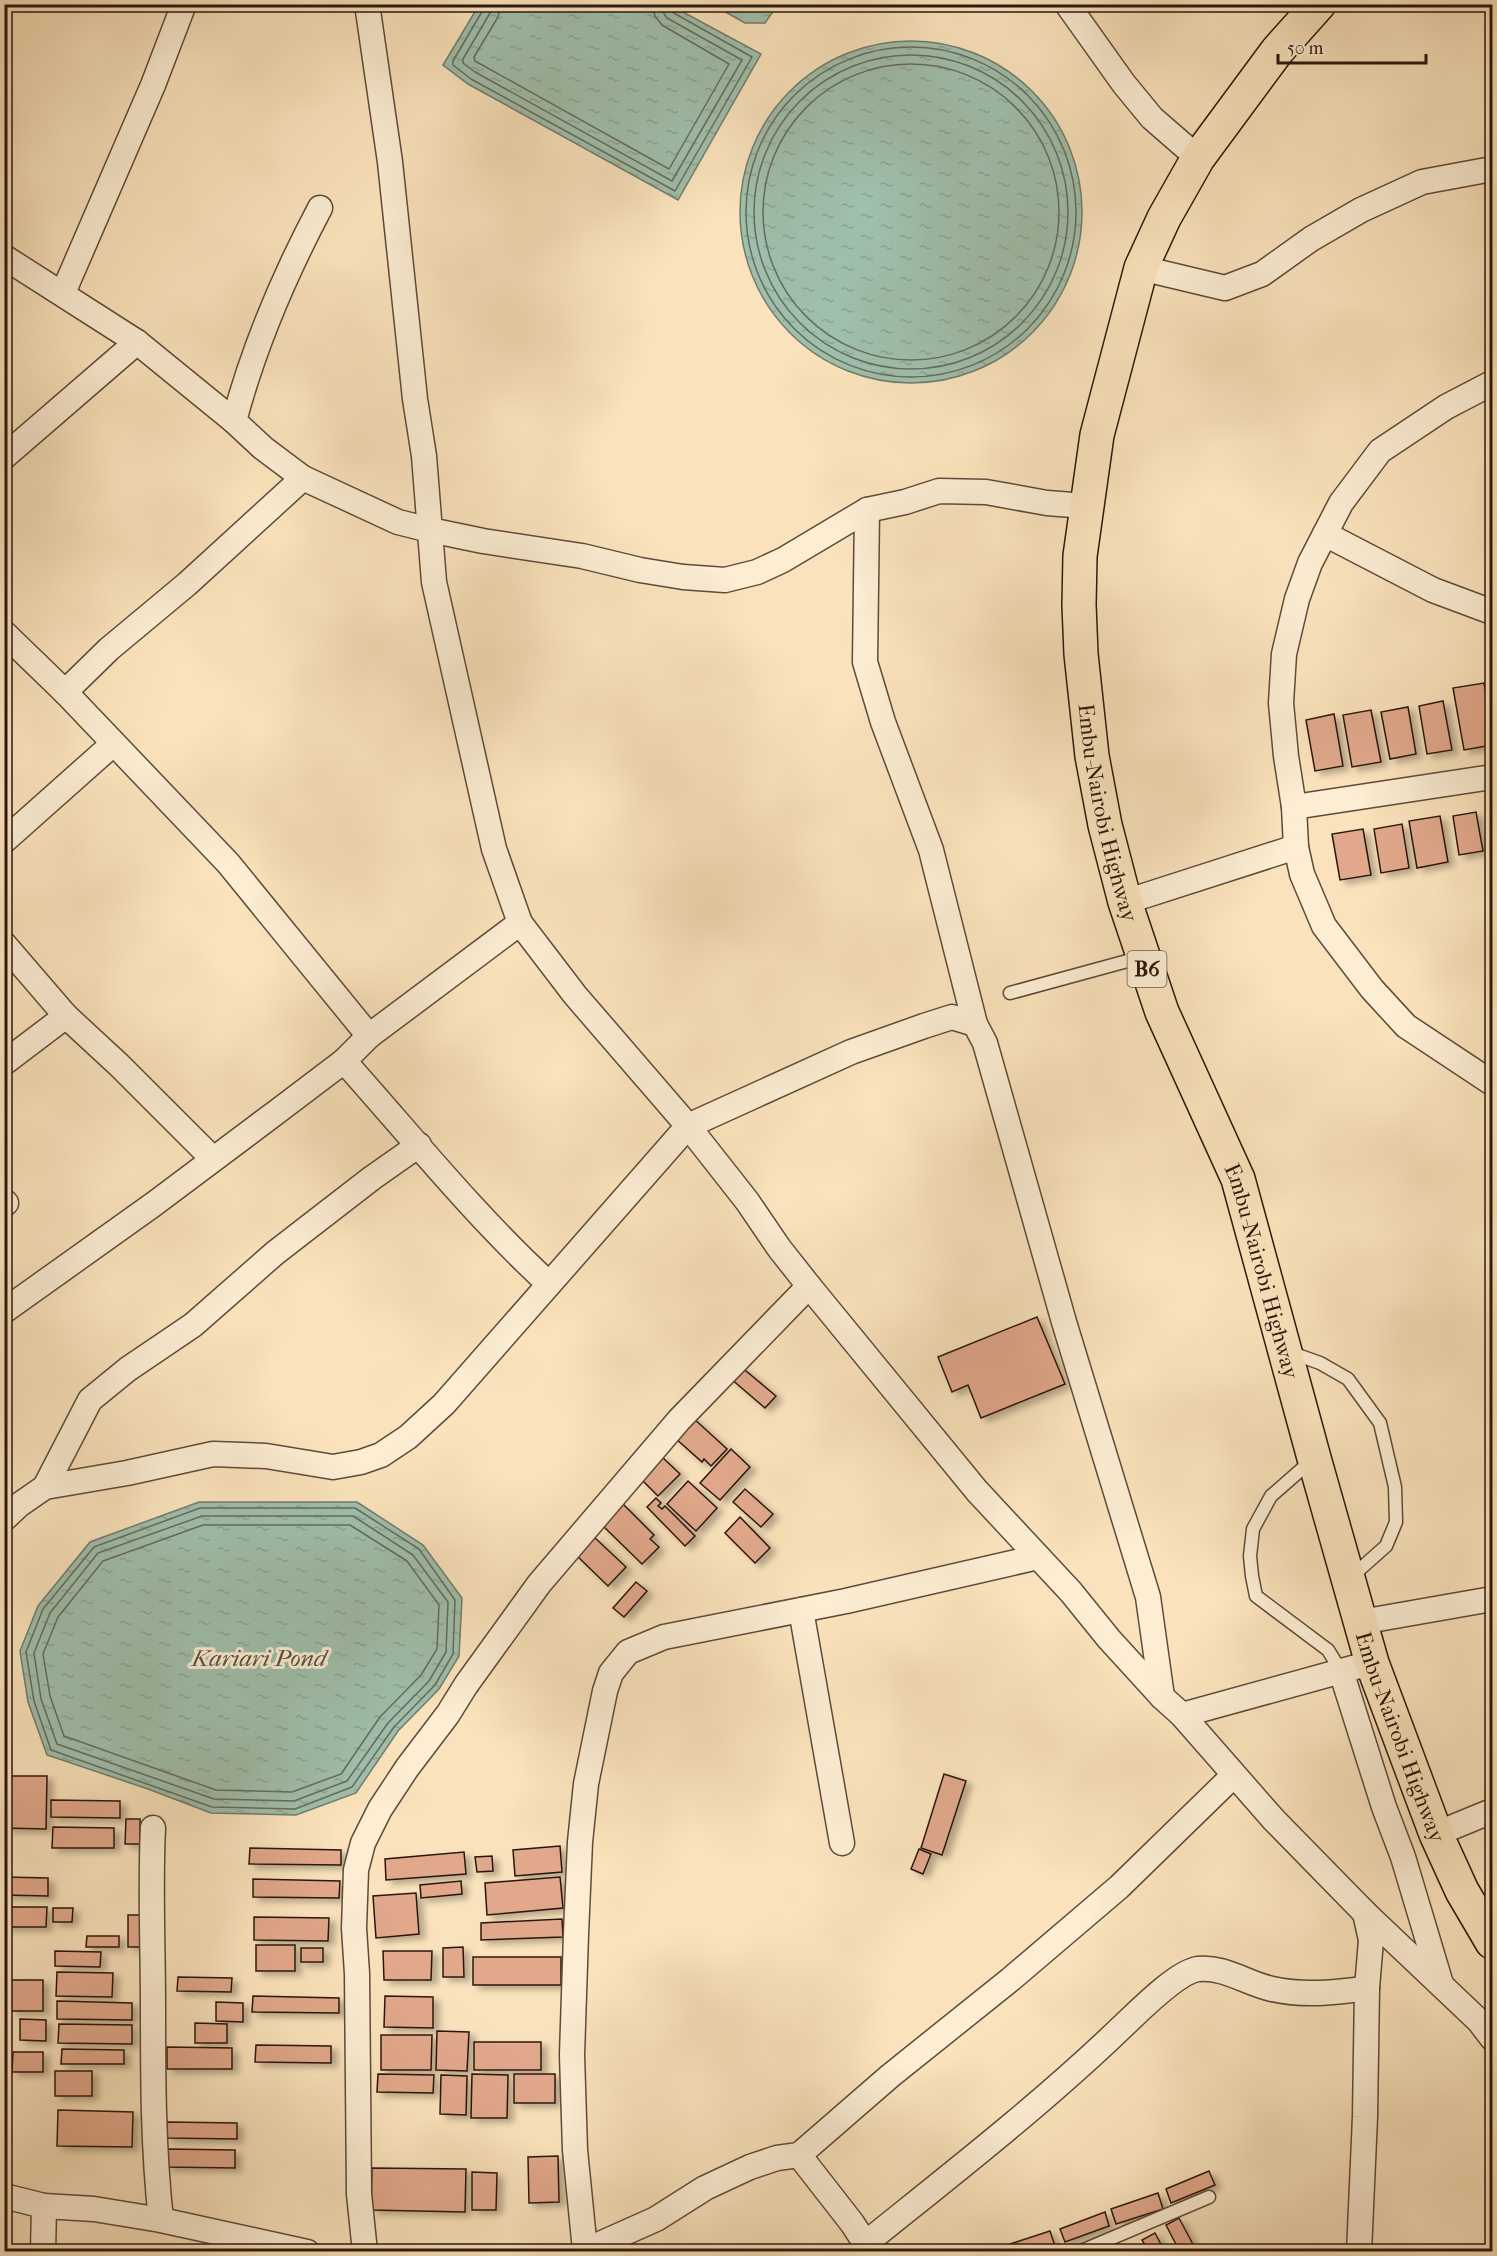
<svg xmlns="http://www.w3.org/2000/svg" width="1497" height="2256" viewBox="0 0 1497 2256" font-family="'IM FELL French Canon',serif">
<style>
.water{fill:url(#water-ripples);stroke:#717c6d;stroke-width:1.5}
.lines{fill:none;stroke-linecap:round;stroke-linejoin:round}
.shore{stroke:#656b5d;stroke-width:1.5}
.building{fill:#e1a88b;stroke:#2b170e;stroke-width:1.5;filter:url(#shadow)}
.service-casing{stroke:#5f4a3a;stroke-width:15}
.minor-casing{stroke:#5f4a3a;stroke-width:27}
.primary-casing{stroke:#2b170e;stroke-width:36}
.service{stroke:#fcedd3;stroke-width:12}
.minor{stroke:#fcedd3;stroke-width:24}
.primary{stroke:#fae3bc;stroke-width:33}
.labels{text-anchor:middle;stroke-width:6;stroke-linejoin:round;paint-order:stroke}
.shield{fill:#fcedd3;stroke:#6a5749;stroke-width:1.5}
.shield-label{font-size:21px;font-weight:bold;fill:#2b170e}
.street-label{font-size:22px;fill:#2b170e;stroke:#fcedd3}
.water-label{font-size:24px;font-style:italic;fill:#545245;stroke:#fcedd3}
</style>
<defs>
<pattern id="water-ripples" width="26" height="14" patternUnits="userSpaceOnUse" patternTransform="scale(1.5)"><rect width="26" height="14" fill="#9fbfac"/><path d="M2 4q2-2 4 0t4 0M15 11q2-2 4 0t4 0" fill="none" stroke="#89a393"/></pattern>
<filter id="shadow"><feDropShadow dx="6" dy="4" stdDeviation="3" flood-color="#0004"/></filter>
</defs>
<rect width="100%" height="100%" fill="#fae3bc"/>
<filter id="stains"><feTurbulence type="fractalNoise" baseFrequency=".00333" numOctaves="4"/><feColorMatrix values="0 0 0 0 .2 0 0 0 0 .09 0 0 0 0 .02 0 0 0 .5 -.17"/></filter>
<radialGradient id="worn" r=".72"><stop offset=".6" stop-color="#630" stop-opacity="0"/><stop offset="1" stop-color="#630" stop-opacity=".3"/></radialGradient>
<!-- water -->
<g class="water">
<polygon points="479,5 670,5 761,54 678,200 468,84 443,65"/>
<polygon points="776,5 776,7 765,23 745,23 713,5"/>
<circle cx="911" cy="212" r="171"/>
<polygon points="199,1502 357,1502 423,1545 462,1598 459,1656 439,1689 398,1731 356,1793 296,1815 211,1813 148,1789 47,1755 28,1702 20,1651 38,1606 90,1542"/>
</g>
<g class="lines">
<!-- shore -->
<g class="shore">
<polyline points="484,4 483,10 453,61 453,65 471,79 675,191 752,57 672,12 669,4"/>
<polyline points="492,4 490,13 463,59 463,63 475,72 672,181 742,60 667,18 663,12 661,4"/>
<polyline points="501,4 498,17 474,57 475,61 669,169 729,64 662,25 655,16 652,4"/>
<circle cx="911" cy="212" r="165"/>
<circle cx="911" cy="212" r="157"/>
<circle cx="911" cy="212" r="148"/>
<polygon points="200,1508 355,1508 419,1549 455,1600 453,1654 435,1685 394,1727 352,1787 295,1809 212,1807 51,1750 34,1701 26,1652 43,1609 94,1547"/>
<polygon points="202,1516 353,1516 413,1555 448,1602 446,1652 429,1681 388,1723 347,1781 294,1801 214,1799 57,1744 41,1699 34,1653 50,1613 98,1553"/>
<polygon points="203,1525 350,1525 407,1561 439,1605 437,1649 421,1675 380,1717 341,1774 292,1792 216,1790 64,1736 50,1696 43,1654 58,1617 103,1561"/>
</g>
</g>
<!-- building -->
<g class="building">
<polygon points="1484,683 1492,729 1492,745 1464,750 1453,688"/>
<polygon points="1443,701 1452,750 1427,754 1419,706"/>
<polygon points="1408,707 1416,754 1390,759 1381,712"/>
<polygon points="1371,710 1381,762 1352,767 1343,715"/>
<polygon points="1334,714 1343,766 1315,771 1306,720"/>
<polygon points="1476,812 1483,851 1459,855 1453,816"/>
<polygon points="1440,816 1448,862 1417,868 1409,821"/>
<polygon points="1402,824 1409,868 1381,873 1374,829"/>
<polygon points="1363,829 1371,875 1340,880 1332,834"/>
<polygon points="1037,1317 1065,1384 981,1418 968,1385 952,1392 938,1357"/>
<polygon points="740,1366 776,1396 765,1408 730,1378"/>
<polygon points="692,1417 727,1449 711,1466 704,1459 702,1462 674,1437"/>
<polygon points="731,1449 750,1467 720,1500 700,1483"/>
<polygon points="661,1456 680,1474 658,1496 640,1478"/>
<polygon points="688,1481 717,1508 696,1531 667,1504"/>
<polygon points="745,1489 773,1514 761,1527 733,1502"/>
<polygon points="656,1498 661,1503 658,1506 662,1509 665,1506 695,1536 685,1546 647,1507"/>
<polygon points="623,1504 654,1535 650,1539 659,1547 642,1564 602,1525"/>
<polygon points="740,1517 770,1548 755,1563 725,1533"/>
<polygon points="594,1537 626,1567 608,1586 576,1555"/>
<polygon points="636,1582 647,1591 624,1617 613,1608"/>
<polygon points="944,1774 966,1781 942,1855 921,1848"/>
<polygon points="4,1776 47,1776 46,1829 4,1828"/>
<polygon points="51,1800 120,1801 120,1818 51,1817"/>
<polygon points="126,1819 140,1819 140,1844 125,1844"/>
<polygon points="53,1827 114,1828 114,1848 52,1848"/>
<polygon points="560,1846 562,1872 515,1876 513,1850"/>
<polygon points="250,1848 341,1850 341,1865 249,1864"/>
<polygon points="919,1849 931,1854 923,1874 911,1869"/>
<polygon points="464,1852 466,1874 386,1880 385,1859"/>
<polygon points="492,1856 493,1871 477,1872 475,1857"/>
<polygon points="4,1877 48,1878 48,1896 4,1895"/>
<polygon points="560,1877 563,1908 487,1915 485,1883"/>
<polygon points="253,1879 340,1881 339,1898 253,1897"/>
<polygon points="461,1881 462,1894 421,1898 420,1885"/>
<polygon points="416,1893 419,1934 376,1938 373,1896"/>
<polygon points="4,1907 47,1907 46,1927 4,1927"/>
<polygon points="53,1908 73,1908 72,1922 53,1922"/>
<polygon points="128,1915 142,1915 141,1947 128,1947"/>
<polygon points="254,1917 329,1918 328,1941 254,1940"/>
<polygon points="562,1919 563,1937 481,1940 481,1923"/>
<polygon points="87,1936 119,1936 119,1947 86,1947"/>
<rect x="256" y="1945" width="39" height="26"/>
<polygon points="463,1947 464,1977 443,1977 443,1948"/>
<rect x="301" y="1948" width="22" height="14"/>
<polygon points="55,1951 101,1952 100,1967 55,1966"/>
<polygon points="383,1951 432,1951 431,1980 384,1980"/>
<rect x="473" y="1957" width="88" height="28"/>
<polygon points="57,1972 113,1973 112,1997 56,1996"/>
<polygon points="178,1977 232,1978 231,1992 177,1991"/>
<rect x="11" y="1980" width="32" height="31"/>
<polygon points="253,1996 339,1998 339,2013 252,2012"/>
<polygon points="385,1996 433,1997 433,2028 384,2027"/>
<polygon points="57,2001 132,2003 132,2020 57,2019"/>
<polygon points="216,2002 243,2003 243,2022 216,2021"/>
<polygon points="20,2019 46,2020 46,2041 20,2040"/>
<polygon points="195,2023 227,2024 227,2043 195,2043"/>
<polygon points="59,2024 132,2025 132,2044 58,2043"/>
<polygon points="437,2031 469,2032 467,2071 436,2070"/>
<polygon points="381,2035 432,2035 431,2070 381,2070"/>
<rect x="474" y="2042" width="67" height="28"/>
<polygon points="256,2045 331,2046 331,2063 255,2062"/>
<polygon points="167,2047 232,2048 232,2069 167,2069"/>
<polygon points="62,2049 124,2050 124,2064 61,2064"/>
<polygon points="13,2052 43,2052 43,2072 12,2072"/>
<rect x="55" y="2071" width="37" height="25"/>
<polygon points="378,2074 434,2075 433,2093 377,2092"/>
<polygon points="472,2074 508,2075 507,2118 471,2118"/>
<rect x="514" y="2074" width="41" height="29"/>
<polygon points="441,2075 467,2076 466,2115 440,2114"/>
<polygon points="58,2110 133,2112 132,2147 57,2146"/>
<polygon points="167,2122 237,2123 237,2139 167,2138"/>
<polygon points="167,2149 235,2150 235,2168 166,2167"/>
<polygon points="558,2156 559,2202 529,2203 528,2157"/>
<polygon points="372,2168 466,2169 465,2212 371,2210"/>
<polygon points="1209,2171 1215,2185 1171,2203 1166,2189"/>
<polygon points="472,2172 497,2173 496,2210 472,2210"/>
<polygon points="1158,2193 1163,2209 1116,2224 1111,2209"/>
<polygon points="1105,2212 1109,2226 1065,2242 1060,2229"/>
<polygon points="1179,2218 1197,2252 1180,2252 1166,2225"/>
<polygon points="1050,2231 1055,2246 1040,2252 1006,2252 1004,2246"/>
<polygon points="1155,2233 1165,2252 1149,2252 1142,2240"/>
</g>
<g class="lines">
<defs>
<g id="service">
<polyline points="1010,993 1142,957"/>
<polyline points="1289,1352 1320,1363 1348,1379 1380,1423 1395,1487 1396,1522 1386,1546 1350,1578"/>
<polyline points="1311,1461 1271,1496 1253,1529 1250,1556 1252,1576 1256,1596 1328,1650 1341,1671"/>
<polyline points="1079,2252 1209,2197"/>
</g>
<g id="minor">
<polyline points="367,4 390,162 415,399 424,456 434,582 494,849 520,923 575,995 688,1126 747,1201 779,1248 809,1286 977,1491 1071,1592 1109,1639 1162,1697 1182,1715 1274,1820 1365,1913 1479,2021 1492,2038"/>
<polyline points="1067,4 1124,84 1152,118 1198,158"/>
<polyline points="4,257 137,342 234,421 263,448 303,478 398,522 430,530 483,541 582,556 640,570 683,577 725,580 757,572 783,560 867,510 905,502 939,491 986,492 1047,503 1086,506"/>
<polyline points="1141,268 1225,288 1262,274 1311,239 1361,210 1422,182 1492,169"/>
<polyline points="63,293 153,85 184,4"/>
<polyline points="1492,383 1446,407 1380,451 1341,503 1310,563 1297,599 1284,654 1281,703 1286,756 1294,807 1296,847 1302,874 1324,926 1372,989 1406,1026 1492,1083"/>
<path d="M234 421C254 346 284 276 320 208"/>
<polyline points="4,457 137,342"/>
<polyline points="303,478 187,584 109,649 65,692 228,863 369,1036"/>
<polyline points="867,510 865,662 883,722 931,850 975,1024"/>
<polyline points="1325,534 1433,590 1492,612"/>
<polyline points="4,633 65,692"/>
<polyline points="1294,807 1492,777"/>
<polyline points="4,841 113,744"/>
<polyline points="1125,902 1296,847"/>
<polyline points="4,944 66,1016 119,1065 213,1159"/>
<path d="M344 1061C411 1136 475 1216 549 1284"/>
<polyline points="4,1063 66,1016"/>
<polyline points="4,1201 6,1203"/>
<polyline points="4,1311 154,1204 278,1111 344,1061 369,1036 520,923"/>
<polyline points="45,1487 90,1400 128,1369 193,1325 275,1253 372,1178 419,1145"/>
<polyline points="4,1519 19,1505 45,1487 127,1473 213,1454 266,1456 333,1467 361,1462 381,1455 408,1437 444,1404 688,1126 851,1052 924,1026 952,1017 975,1024 985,1043 1064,1322 1148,1597 1162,1697"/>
<polyline points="801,1610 842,1843"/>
<polyline points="1361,1622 1492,1599"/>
<polyline points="1341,1671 1384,1807 1403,1857 1441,1984"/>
<polyline points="1182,1715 1356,1667"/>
<path d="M153 1828C150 1887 153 1946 153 2006 153 2078 153 2148 161 2220"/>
<polyline points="1436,1834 1492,1811"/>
<polyline points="799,2155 890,2076 1011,1979 1119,1887 1234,1775"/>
<polyline points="4,2196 44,2206 94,2209 161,2220 307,2252"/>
<path d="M866 2243C953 2173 1042 2104 1123 2026 1139 2011 1177 1972 1198 1969 1224 1966 1248 1984 1272 1989 1304 1996 1335 1993 1367 1988"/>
<polyline points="585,2250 575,2150 572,2055 576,1934 580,1842 586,1784 605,1691 611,1673 628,1652 664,1637 846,1601 1038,1557"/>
<polyline points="43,2252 44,2206"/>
<polyline points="365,2252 359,2194 357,1974 354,1928 356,1870 363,1843 380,1809 407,1768 448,1714 466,1685 539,1584 679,1420 809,1286"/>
<polyline points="582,2252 656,2219 705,2188 750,2167 777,2158 799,2155 852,2223 871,2252"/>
<polyline points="1359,2252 1365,2117 1367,1988 1371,1940 1365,1913"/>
</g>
<g id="primary">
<path id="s1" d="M1319 4 1277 51 1198 158 1164 218 1141 268 1097 435 1080 556 1079 605 1081 654 1092 756 1105 825 1125 902 1162 1012 1238 1179 1314 1458 1372 1663 1436 1834 1462 1891 1492 1942"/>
</g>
</defs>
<!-- service casing -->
<use href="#service" class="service-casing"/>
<!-- minor casing -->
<use href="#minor" class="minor-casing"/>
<!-- primary casing -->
<use href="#primary" class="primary-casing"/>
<!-- service -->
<use href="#service" class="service"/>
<!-- minor -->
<use href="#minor" class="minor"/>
<!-- primary -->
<use href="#primary" class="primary"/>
</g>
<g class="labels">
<!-- shield labels -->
<rect class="shield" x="1127.5" y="951" width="39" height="36" rx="4.5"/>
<g class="shield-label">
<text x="1147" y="976">B6</text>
</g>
<!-- street labels -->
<g class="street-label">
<text dy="8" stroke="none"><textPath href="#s1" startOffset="874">Embu-Nairobi Highway</textPath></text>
<text dy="8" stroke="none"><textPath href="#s1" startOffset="1360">Embu-Nairobi Highway</textPath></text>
<text dy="8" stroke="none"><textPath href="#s1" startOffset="1846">Embu-Nairobi Highway</textPath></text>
</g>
<!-- water labels -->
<g class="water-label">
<text x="259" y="1666">Kariari Pond</text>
</g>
</g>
<!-- margin -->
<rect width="1497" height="2256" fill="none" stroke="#fae3bc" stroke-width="24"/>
<rect x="6" y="6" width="1485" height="2244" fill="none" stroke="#2b170e" stroke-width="3"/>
<rect x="12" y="12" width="1473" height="2232" fill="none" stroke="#2b170e" stroke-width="1.5"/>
<!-- scale -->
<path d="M1278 54v9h148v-9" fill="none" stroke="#2b170e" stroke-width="3"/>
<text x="1287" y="54" font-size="18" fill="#2b170e" stroke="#fcedd3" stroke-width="4.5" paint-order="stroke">50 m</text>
<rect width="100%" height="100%" filter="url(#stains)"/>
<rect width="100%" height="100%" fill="url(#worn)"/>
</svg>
